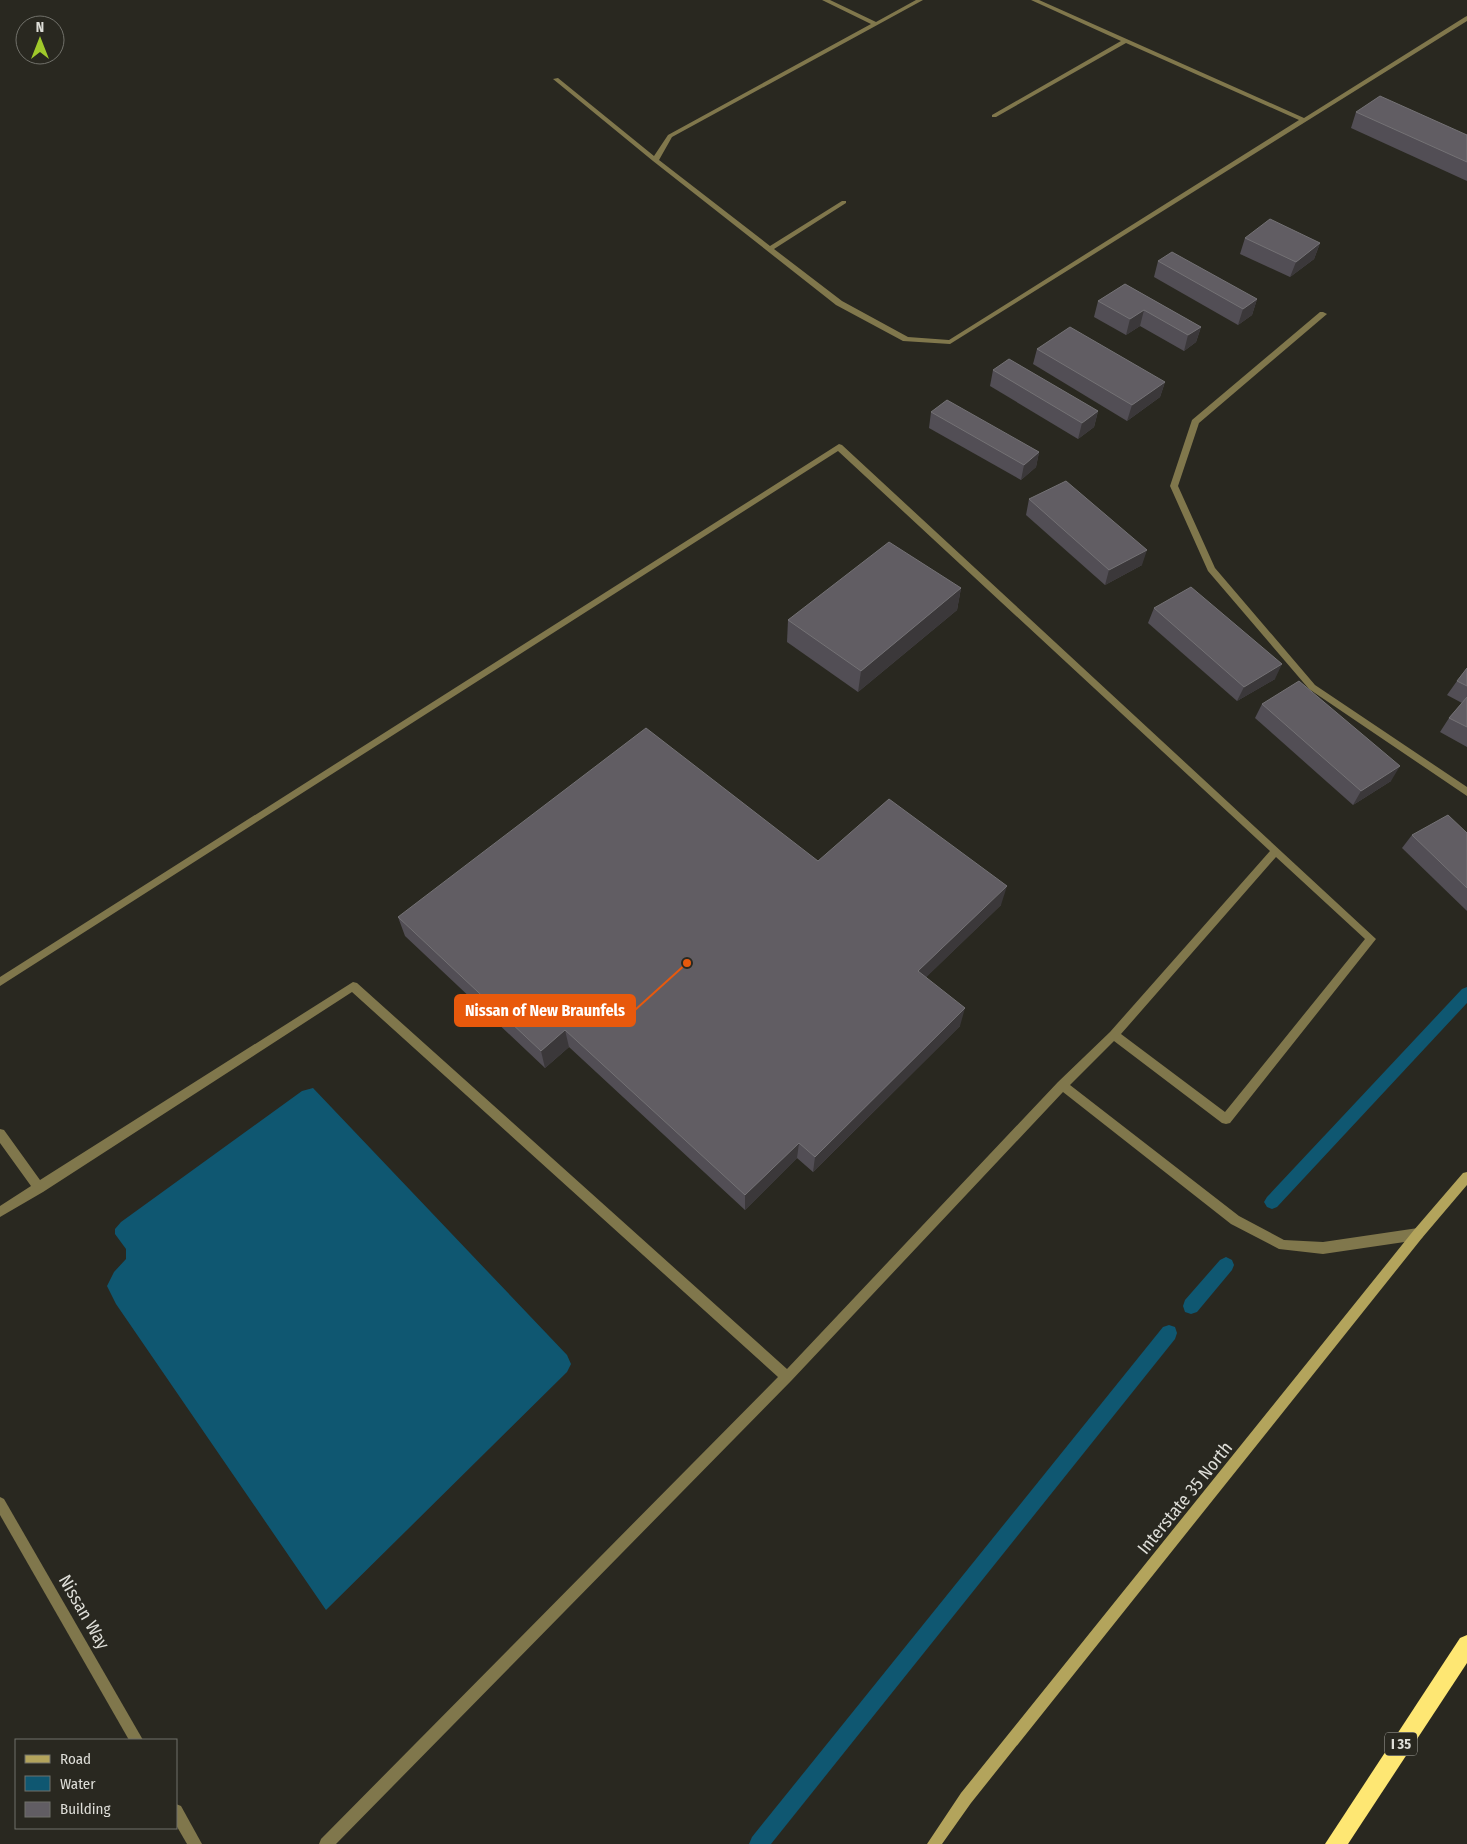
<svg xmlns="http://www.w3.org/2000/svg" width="1467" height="1844" viewBox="0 0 1467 1844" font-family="'Fira Sans Condensed',sans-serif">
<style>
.water{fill:#0f5771}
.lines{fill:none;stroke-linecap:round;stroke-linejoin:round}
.stream{fill:#0f5771;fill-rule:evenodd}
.service{fill:#80774c;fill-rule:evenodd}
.minor{fill:#80774c;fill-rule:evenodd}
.secondary{fill:#b3a45c;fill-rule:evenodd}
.motorway{fill:#fee773;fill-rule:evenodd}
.wall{fill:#524e55}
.shaded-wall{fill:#3b383a}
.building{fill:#615d63;stroke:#747275}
.labels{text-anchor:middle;stroke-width:4;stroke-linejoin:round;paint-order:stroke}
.shield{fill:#292820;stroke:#a8a7a1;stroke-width:1}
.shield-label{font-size:14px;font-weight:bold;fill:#deded8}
.near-street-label{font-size:18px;fill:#deded8;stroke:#292820}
.leader{fill:none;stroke:#e8590c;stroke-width:2}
.callout-dot{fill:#e8590c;stroke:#292820;stroke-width:2}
.callout{fill:#e8590c;stroke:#e8590c;stroke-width:2}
.callout-label{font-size:16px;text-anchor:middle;font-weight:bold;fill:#fff}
</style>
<rect width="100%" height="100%" fill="#292820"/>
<!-- water -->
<polygon class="water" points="313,1088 567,1355 571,1364 567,1372 326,1610 116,1304 107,1286 114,1272 126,1259 126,1249 115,1234 115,1229 121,1222 302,1091"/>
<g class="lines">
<!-- stream -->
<g class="stream">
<polygon points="1467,987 1467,1003 1277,1207 1272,1209 1267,1207 1264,1202 1267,1197 1462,989"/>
<polygon points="1226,1257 1232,1260 1234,1265 1232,1270 1197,1312 1191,1314 1185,1312 1183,1306 1185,1300 1220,1260"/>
<polygon points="1169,1325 1175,1327 1177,1333 1175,1339 771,1844 749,1844 752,1837 1163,1327"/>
</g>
<!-- service -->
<g class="service">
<polygon points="822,0 830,0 876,22 916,0 923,0 672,137 659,160 770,246 842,201 846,201 846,203 774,249 842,301 908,337 949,340 1299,120 1126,43 996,117 992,117 992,115 1121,41 1031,0 1039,0 1304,118 1465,17 1467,16 1467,21 950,344 903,341 836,305 653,161 553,79 558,78 654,156 668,135 871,24"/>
<polygon points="1320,312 1323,312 1327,314 1199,423 1178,486 1215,568 1315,685 1467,787 1467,796 1309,689 1208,571 1170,486 1192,420"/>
<path d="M839 444 842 445 1376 939 1230 1123 1226 1124 1222 1123 1114 1041 1070 1085 1239 1216 1284 1240 1323 1242 1418 1228 1422 1230 1424 1234 1422 1238 1418 1240 1323 1254 1279 1249 1231 1224 1063 1092 791 1381 336 1844H319L321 1839 778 1377 352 992 43 1192 0 1217V1206L31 1186 0 1143V1129L4 1130 40 1180 353 982 357 983 787 1369 1058 1082 1110 1032 1270 851 838 451 0 986V977ZM1276 857 1365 939 1225 1112 1121 1034Z"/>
</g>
<!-- minor -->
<g class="minor">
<polygon points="0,1497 4,1499 143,1740 129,1740 0,1515"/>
<polygon points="176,1804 181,1806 202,1844 187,1844 176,1825"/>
</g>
<!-- secondary -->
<polygon class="secondary" points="1467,1172 1467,1185 1422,1238 971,1803 942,1844 927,1844 961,1793 1414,1230 1463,1173"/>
<!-- motorway -->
<polygon class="motorway" points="1467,1635 1467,1663 1348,1844 1325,1844 1460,1638"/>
</g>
<!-- wall -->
<g class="wall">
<polygon points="1356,112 1467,135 1467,181 1351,128"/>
<polygon points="1245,238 1320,243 1314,259 1290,277 1240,254"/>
<polygon points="1158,261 1257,299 1252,315 1238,325 1154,277"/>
<polygon points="1125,284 1201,327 1196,342 1184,351 1140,326 1126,335 1094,317 1098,301"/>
<polygon points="1037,349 1165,382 1160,397 1127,421 1033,364"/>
<polygon points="993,370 1098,411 1094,427 1078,439 990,386"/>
<polygon points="931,412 1039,452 1036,467 1021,480 929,428"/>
<polygon points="1029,499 1142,565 1105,585 1026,515"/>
<polygon points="961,588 957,610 858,692 787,642 788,620"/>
<polygon points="1154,608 1275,679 1237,701 1148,623"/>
<polygon points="1467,668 1467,747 1440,732 1449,718 1462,703 1447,695 1457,681"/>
<polygon points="1262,704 1391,781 1353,805 1255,718"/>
<polygon points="1467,833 1467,911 1402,848 1412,835"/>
<polygon points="818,861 1001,905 926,977 960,1026 813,1172 797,1158 745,1210 569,1047 545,1068 405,936 398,917"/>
</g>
<!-- shaded-wall -->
<g class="shaded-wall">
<polygon points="1320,243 1314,259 1290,277 1296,262"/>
<polygon points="1257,299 1252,315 1238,325 1243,309"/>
<polygon points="1144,310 1140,326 1126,335 1130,319"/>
<polygon points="1201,327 1196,342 1184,351 1188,335"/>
<polygon points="1165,382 1160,397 1127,421 1132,405"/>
<polygon points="1098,411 1094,427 1078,439 1082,423"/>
<polygon points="1039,452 1036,467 1021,480 1024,465"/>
<polygon points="1147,550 1142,565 1105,585 1109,570"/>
<polygon points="961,588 957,610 858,692 861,671"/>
<polygon points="1282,664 1275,679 1237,701 1244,687"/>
<polygon points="1400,766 1391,781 1353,805 1361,791"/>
<polygon points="1007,886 1001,905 914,989 918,971"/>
<polygon points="965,1008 960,1026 813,1172 815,1157"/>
<polygon points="565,1030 569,1047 545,1068 541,1051"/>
<polygon points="799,1143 797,1158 745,1210 745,1195"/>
</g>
<!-- building -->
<g class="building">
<polygon points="1380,96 1467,135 1467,162 1356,112"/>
<polygon points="1270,219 1320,243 1296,262 1245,238"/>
<polygon points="1172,252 1257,299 1243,309 1158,261"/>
<polygon points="1125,284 1201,327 1188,335 1144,310 1130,319 1098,301"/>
<polygon points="1070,327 1165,382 1132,405 1037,349"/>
<polygon points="1009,359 1098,411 1082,423 993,370"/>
<polygon points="947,400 1039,452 1024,465 931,412"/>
<polygon points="1066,481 1147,550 1109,570 1029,499"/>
<polygon points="889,542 961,588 861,671 788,620"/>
<polygon points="1191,587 1282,664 1244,687 1154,608"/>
<polygon points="1467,668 1467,686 1457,681"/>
<polygon points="1299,681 1400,766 1361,791 1262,704"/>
<polygon points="1467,697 1467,727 1449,718"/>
<polygon points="646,728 818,861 889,799 1007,886 918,971 965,1008 815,1157 799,1143 745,1195 565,1030 541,1051 398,917"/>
<polygon points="1448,815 1467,833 1467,888 1412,835"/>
</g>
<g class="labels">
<!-- shield labels -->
<rect class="shield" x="1385" y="1732.5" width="32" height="23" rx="4"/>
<g class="shield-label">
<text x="1401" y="1749">I 35</text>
</g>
<!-- near-street labels -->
<g class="near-street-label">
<text transform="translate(1185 1498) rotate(-51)" y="6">Interstate 35 North</text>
<text transform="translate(84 1612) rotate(60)" y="6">Nissan Way</text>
</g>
</g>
<!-- callouts -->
<path class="leader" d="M687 963L635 1010"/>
<circle class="callout-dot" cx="687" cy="963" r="5"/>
<rect class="callout" x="455" y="995" width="180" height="31" rx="5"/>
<g class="callout-label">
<text x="545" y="1016">Nissan of New Braunfels</text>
</g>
<!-- legend -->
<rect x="15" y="1739" width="162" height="90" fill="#292820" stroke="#71716a"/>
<rect x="25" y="1755" width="25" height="8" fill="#b3a45c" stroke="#71716a"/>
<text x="60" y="1764" font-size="15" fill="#deded8">Road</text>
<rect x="25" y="1776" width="25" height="15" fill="#0f5771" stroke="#71716a"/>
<text x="60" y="1789" font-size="15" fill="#deded8">Water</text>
<rect x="25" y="1802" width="25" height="15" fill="#615d63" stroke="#71716a"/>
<text x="60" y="1814" font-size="15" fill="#deded8">Building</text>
<!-- north arrow -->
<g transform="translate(40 40)"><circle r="24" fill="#292820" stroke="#71716a"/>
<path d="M0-4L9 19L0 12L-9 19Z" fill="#a0c92b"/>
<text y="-8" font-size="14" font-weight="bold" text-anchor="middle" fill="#deded8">N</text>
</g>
</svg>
